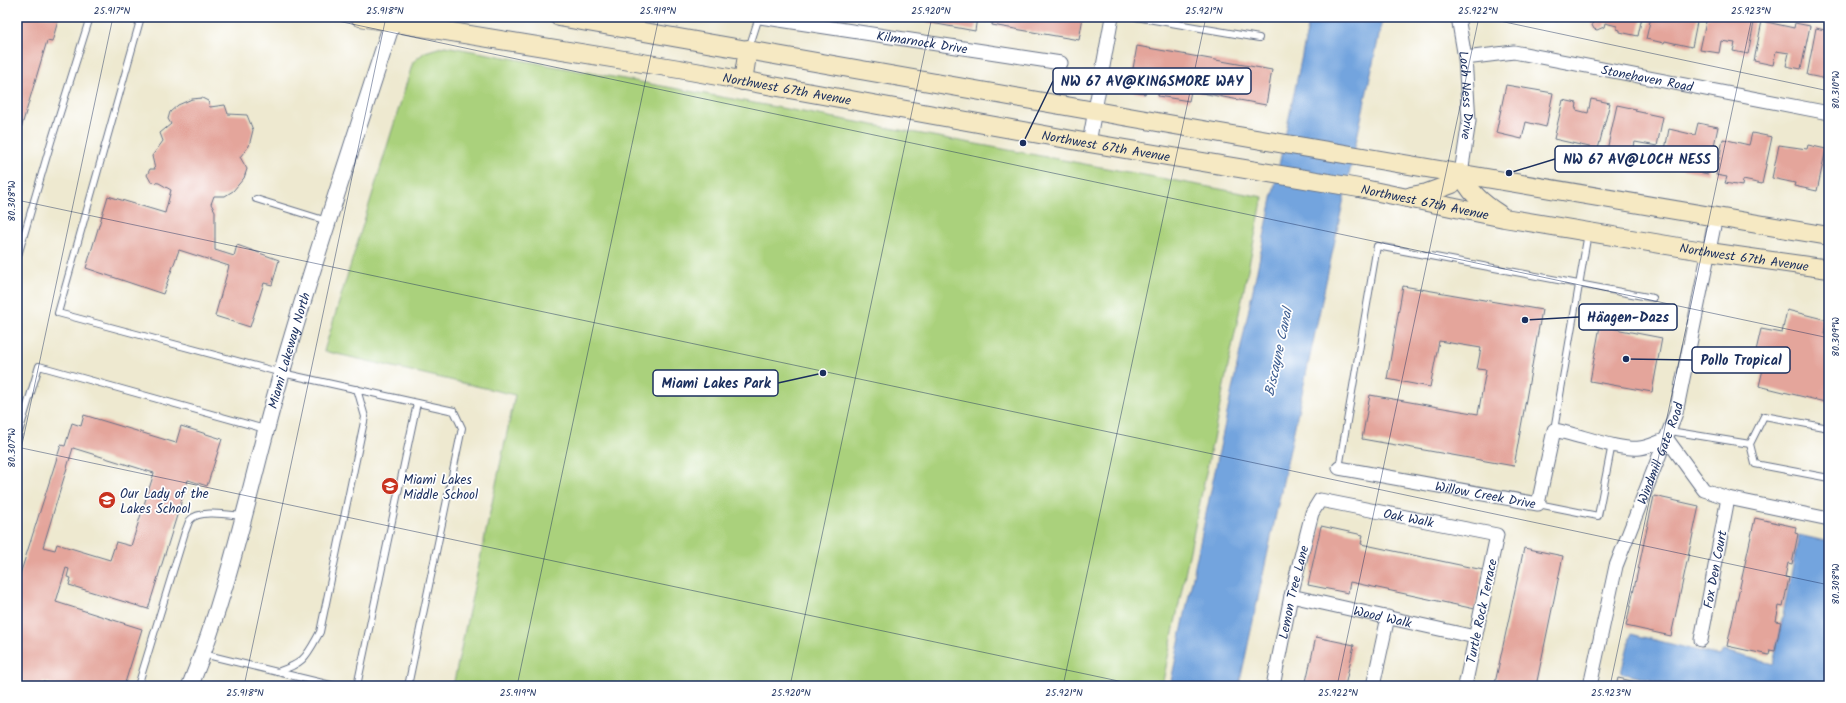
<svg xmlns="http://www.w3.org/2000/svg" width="1846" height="703" viewBox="0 0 1846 703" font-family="Kalam,sans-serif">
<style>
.green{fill:#aad17b;stroke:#62806c}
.water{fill:#73a4de;stroke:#476a9e}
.building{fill:#e4a59b;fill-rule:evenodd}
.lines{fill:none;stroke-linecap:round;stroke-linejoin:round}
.service-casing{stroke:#657086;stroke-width:8}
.minor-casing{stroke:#657086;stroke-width:15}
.tertiary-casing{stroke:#657086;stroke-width:18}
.secondary-casing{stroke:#657086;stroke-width:20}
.service{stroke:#fff;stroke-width:6}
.minor{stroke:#fff;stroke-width:13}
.tertiary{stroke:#fff;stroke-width:16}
.secondary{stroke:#f6e9c3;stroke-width:18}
.ticks{fill:none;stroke:#1b2f5e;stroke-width:1;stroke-opacity:0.45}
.labels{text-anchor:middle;stroke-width:3.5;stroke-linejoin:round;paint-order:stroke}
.street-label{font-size:13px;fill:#1b2f5e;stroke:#fff}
.poi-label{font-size:13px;fill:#1b2f5e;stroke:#fff;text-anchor:start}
.water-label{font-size:14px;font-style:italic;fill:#3e5e91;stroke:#fff}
.leader{fill:none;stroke:#1b2f5e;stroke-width:1.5}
.callout-dot{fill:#1b2f5e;stroke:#fff;stroke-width:1.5}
.callout{fill:#fff;stroke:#1b2f5e;stroke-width:1.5}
.callout-label{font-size:14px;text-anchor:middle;font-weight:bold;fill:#1b2f5e}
.neatline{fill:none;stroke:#1b2f5e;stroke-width:1.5}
.ticks-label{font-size:10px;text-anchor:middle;fill:#1b2f5e}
</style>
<rect width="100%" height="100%" fill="#fff"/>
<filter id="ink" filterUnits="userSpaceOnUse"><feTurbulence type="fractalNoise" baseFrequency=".025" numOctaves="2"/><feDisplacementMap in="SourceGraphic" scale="8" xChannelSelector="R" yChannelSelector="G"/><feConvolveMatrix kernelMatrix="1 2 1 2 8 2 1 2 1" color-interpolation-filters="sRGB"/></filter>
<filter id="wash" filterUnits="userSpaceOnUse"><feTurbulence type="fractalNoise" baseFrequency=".012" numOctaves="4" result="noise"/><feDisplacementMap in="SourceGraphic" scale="16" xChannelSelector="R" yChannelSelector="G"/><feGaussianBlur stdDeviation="0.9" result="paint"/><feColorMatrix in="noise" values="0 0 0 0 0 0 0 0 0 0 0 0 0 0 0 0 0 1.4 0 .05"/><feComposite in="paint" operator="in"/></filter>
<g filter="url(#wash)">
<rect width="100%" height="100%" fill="#eee9d0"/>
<!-- green -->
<polygon class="green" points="445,46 1263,197 1162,686 453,686 515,395 324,351 413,62 425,52"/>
<!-- water -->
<g class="water">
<polygon points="1310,17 1383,17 1239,686 1170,686"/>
<polygon points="1799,535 1829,542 1829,686 1677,686 1621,673 1631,634 1719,656 1724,651 1773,664"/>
</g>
<g id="blocks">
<!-- building -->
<g class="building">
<polygon points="17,17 59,17 52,42 47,41 17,142"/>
<polygon points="794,17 837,17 835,25"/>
<polygon points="899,17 977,17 975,31"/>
<polygon points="993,17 1083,17 1079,40 992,25"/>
<polygon points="1540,17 1558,17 1557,21"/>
<polygon points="1594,17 1642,17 1638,36 1620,32 1620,30 1617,29 1617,26 1605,23 1604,27 1597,30 1594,29 1592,25"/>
<polygon points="1651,17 1698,17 1692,47 1665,41 1664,43 1646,39"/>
<polygon points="1707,17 1755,17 1748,54 1733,51 1735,43 1721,41 1719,53 1700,50"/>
<polygon points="1762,21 1794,28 1795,23 1810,26 1801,69 1786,66 1789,53 1776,51 1773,65 1754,61"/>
<polygon points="1816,28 1829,31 1829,75 1827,75 1827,79 1807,75"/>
<polygon points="1137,46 1272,70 1266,105 1191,91 1189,101 1158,96 1159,87 1147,85 1145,94 1129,91"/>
<polygon points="1506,85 1553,93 1546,127 1526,122 1522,139 1496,133"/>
<polygon points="202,98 208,101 210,107 225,105 228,114 247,115 253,130 249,146 240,157 247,169 244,178 233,191 225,196 214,196 211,204 215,211 215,250 234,256 237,245 279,260 272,285 264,283 250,327 215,316 229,266 179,250 163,294 86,268 108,196 165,213 171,190 159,183 151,182 147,175 150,169 155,169 152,156 163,141 160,133 171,124 168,119 170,112 178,105 192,99"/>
<polygon points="1591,99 1610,103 1598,149 1554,139 1563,100 1577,103 1576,110 1588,113"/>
<polygon points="1617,105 1636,109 1635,111 1663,117 1657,146 1635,142 1632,155 1607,150"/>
<polygon points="1698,123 1718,127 1708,174 1662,165 1669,129 1695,135"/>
<polygon points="1752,133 1772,137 1762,184 1743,180 1742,186 1725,183 1727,177 1716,175 1723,139 1749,145"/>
<polygon points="1779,145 1807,149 1808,145 1826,149 1817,191 1794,186 1795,183 1772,178"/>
<polygon points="1403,286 1542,310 1514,466 1362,439 1370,395 1478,414 1486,370 1477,369 1481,348 1439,341 1430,387 1387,379"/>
<polygon points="1787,310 1827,320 1824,334 1829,335 1829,403 1759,386 1766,357 1755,355 1761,329 1782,333"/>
<polygon points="1600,326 1662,338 1652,392 1590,381"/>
<path d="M84 415 176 443 181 426 222 439 207 486 188 480 148 609 69 585 71 578 67 577 69 569 66 568 56 602 142 629 124 686H59L43 681 42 686H39L17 679V584L61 445 65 446 72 423 81 426ZM73 448 154 473 131 546 116 542 110 560 57 544 55 550 43 547Z"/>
<polygon points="1654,496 1699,506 1671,636 1626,626"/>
<polygon points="1755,518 1796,527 1795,533 1798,534 1792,564 1788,563 1785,577 1789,578 1783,607 1779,606 1776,621 1781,622 1775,651 1770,650 1769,655 1727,646"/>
<polygon points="1321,526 1363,535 1361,544 1483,570 1475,609 1350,582 1348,593 1308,585"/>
<polygon points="1524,548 1563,556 1536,686 1486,686 1487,682 1495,683"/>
<polygon points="1316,637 1354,645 1345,686 1305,686"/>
<polygon points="1618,678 1651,685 1651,686 1616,686"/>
</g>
</g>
</g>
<g filter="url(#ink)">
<use href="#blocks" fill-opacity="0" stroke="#657086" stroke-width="1"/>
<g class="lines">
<defs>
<g id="service">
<polyline points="141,17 58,313 282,373 454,411 462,428 408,686"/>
<polyline points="1136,17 1259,38"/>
<polyline points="749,48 759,17"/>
<polyline points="256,199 327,221"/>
<polyline points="17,259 51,142 90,17"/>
<polyline points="1829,428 1764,416 1750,444 1755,464 1829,478"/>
<polyline points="1554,430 1588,233"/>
<polyline points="1670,431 1750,444"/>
<polyline points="17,439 39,366 265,429"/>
<polyline points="1339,468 1377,246 1653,298"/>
<polyline points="1538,504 1598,516 1612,444"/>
<polyline points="203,654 335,686"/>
<path d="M277 672C305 663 306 657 320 632L365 417 357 389"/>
<path d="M138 686 185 532C187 528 188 523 190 520 199 509 230 515 243 516"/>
<polyline points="357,686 417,403"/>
</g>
<g id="minor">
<path id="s1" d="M760 17 1061 63"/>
<path id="s2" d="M1458 17 1465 58 1469 121 1461 173"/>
<path id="s3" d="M1465 58 1514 52 1829 113"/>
<polyline points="1089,143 1112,17"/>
<path id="s4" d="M1339 468 1538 504 1554 430C1577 434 1620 451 1640 448 1649 447 1658 442 1667 439L1704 490 1728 498 1829 519"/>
<path id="s5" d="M1291 596 1475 637"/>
<path id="s6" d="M1701 640 1728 498"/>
<path id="s7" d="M1273 686 1291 596 1312 513 1320 500 1497 535 1465 686"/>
<polyline points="1373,686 1388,617"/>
<path id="s8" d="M1590 686 1616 566 1676 413 1716 216"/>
</g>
<g id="tertiary">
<path id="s9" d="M190 686C228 593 248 496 274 400 310 271 353 144 394 17"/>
</g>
<g id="secondary">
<path id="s10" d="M360 17 679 69 1089 143 1359 188 1504 218 1709 252 1829 269"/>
<polyline points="559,17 1203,130 1829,236"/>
<polyline points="743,81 748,49"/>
<path d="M1461 173C1469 192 1482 203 1499 214"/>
<polyline points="1411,196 1427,193 1452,184 1461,173"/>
</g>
</defs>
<!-- service casing -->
<use href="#service" class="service-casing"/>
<!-- minor casing -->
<use href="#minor" class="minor-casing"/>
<!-- tertiary casing -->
<use href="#tertiary" class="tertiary-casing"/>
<!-- secondary casing -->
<use href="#secondary" class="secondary-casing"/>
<!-- service -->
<use href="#service" class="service"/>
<!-- minor -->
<use href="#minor" class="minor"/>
<!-- tertiary -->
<use href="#tertiary" class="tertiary"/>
<!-- secondary -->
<use href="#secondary" class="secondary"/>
</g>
</g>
<!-- ticks -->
<path class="ticks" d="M319 17 1829 338M1481 17 1829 91M17 200 1829 585M17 447 1142 686M17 468 113 17M244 686 386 17M517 686 659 17M790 686 932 17M1063 686 1206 17M1337 686 1479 17M1610 686 1752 17"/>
<!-- icons -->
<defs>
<symbol id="school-disc" viewBox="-11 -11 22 22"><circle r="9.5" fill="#c8321e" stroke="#fff"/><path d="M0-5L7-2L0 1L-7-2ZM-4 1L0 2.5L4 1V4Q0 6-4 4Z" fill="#fff"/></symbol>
</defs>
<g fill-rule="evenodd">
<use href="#school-disc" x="380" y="476" width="20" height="20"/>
<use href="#school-disc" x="97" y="490" width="20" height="20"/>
</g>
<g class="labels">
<!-- street labels -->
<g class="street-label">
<text dy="5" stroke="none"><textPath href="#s1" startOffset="164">Kilmarnock Drive</textPath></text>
<text dy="5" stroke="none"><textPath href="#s3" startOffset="185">Stonehaven Road</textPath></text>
<text dy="5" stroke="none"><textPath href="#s10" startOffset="433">Northwest 67th Avenue</textPath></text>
<text dy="5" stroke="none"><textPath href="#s2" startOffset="79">Loch Ness Drive</textPath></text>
<text dy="5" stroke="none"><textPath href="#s10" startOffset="757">Northwest 67th Avenue</textPath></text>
<text dy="5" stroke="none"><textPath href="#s10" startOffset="1081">Northwest 67th Avenue</textPath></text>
<text dy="5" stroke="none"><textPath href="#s10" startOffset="1405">Northwest 67th Avenue</textPath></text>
<text dy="5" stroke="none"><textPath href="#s9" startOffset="350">Miami Lakeway North</textPath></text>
<text dy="5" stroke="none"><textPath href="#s8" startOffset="244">Windmill Gate Road</textPath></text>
<text dy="5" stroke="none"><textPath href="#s4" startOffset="149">Willow Creek Drive</textPath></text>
<text dy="5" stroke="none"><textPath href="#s7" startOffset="283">Oak Walk</textPath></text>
<text dy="5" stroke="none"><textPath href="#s6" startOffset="72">Fox Den Court</textPath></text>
<text dy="5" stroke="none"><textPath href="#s7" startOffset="96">Lemon Tree Lane</textPath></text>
<text transform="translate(1481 611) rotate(-78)" y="5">Turtle Rock Terrace</text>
<text dy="5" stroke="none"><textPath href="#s5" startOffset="94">Wood Walk</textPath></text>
</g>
<!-- poi labels -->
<g class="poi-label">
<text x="403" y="484">Miami Lakes<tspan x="403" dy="15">Middle School</tspan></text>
<text x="120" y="498">Our Lady of the<tspan x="120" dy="15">Lakes School</tspan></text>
</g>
<!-- water labels -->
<g class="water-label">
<text transform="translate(1278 352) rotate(-78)" y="5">Biscayne Canal</text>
</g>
</g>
<!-- callouts -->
<path class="leader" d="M1023 143L1053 81M1509 173L1555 159M1525 320L1579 317M1626 359L1692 360M823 373L778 383"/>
<g class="callout-dot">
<circle cx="1023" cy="143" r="4"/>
<circle cx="1509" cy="173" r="4"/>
<circle cx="1525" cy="320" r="4"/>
<circle cx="1626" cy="359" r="4"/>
<circle cx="823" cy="373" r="4"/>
</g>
<g class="callout">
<rect x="1053" y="68" width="198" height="26" rx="4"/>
<rect x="1555" y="146" width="163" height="26" rx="4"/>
<rect x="1579" y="304" width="98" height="26" rx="4"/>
<rect x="1692" y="347" width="98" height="26" rx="4"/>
<rect x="653" y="370" width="125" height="26" rx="4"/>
</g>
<g class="callout-label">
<text x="1152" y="86">NW 67 AV@KINGSMORE WAY</text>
<text x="1637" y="164">NW 67 AV@LOCH NESS</text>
<text x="1628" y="322">Häagen-Dazs</text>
<text x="1741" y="365">Pollo Tropical</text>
<text x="716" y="388">Miami Lakes Park</text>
</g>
<!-- margin -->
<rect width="1846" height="703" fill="none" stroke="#fff" stroke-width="44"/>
<rect x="22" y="22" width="1802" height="659" class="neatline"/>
<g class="ticks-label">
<text x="112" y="14">25.917°N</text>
<text x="385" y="14">25.918°N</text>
<text x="658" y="14">25.919°N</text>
<text x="931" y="14">25.920°N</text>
<text x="1204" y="14">25.921°N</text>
<text x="1478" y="14">25.922°N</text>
<text x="1751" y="14">25.923°N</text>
<text transform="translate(1835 90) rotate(-90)" y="4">80.310°W</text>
<text transform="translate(11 201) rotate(-90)" y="4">80.308°W</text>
<text transform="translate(1835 337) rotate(-90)" y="4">80.309°W</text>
<text transform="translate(11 448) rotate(-90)" y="4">80.307°W</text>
<text transform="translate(1835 584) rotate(-90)" y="4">80.308°W</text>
<text x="245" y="696">25.918°N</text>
<text x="518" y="696">25.919°N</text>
<text x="791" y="696">25.920°N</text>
<text x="1064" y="696">25.921°N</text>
<text x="1338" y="696">25.922°N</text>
<text x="1611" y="696">25.923°N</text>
</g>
</svg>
